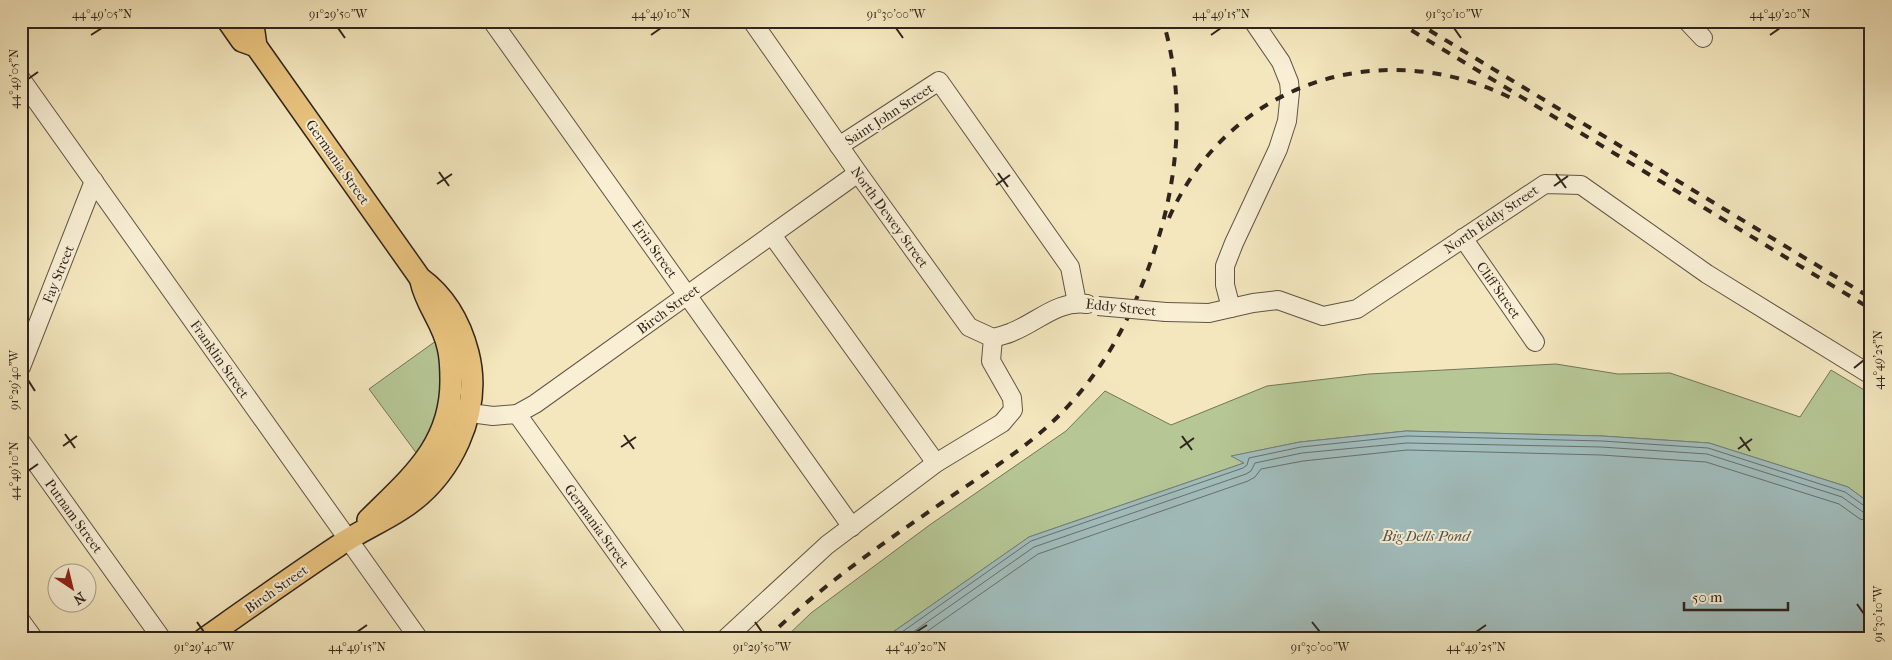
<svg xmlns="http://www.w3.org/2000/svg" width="1892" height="660" viewBox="0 0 1892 660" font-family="'IM FELL French Canon',serif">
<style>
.green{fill:#b6c795;stroke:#727658}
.water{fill:#a1bdbd;stroke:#73807d}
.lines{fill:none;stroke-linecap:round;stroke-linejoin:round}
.shore{stroke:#68706c;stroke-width:1}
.minor-casing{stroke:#605544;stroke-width:20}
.major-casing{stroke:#2f241c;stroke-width:24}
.minor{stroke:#f8efd5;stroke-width:18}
.major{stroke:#eac47f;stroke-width:21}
.rail{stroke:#2f241c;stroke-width:4;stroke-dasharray:9 9;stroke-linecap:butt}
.minor-bridge-casing{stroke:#605544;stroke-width:20;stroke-linecap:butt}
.minor-bridge{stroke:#f8efd5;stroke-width:18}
.ticks{fill:none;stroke:#2f241c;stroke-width:2}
.labels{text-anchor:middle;stroke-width:4;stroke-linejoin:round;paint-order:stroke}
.street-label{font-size:14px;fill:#2f241c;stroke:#f8efd5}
.water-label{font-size:15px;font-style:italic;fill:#51524c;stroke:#f8efd5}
.neatline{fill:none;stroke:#2f241c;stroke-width:2}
.ticks-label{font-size:12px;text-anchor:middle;fill:#2f241c}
</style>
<rect width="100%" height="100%" fill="#f4e7be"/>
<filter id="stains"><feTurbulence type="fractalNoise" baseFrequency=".004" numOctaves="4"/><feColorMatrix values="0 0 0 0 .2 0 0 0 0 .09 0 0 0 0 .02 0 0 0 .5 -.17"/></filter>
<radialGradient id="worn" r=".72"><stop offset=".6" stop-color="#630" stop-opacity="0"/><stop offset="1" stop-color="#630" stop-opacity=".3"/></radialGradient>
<!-- green -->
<g class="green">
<polygon points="440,338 442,411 420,458 369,389"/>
<polygon points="1556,364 1618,374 1670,373 1800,417 1831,370 1871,394 1871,504 1848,487 1709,443 1602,436 1406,431 1300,442 1232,456 1244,463 1029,537 883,639 784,639 811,613 931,524 1066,431 1105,391 1171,425 1267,386 1369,374"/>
</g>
<!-- water -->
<polygon class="water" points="1406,431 1602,436 1709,443 1848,487 1871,504 1871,639 883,639 1029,537 1244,463 1231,456 1300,442"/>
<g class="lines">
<!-- shore -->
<g class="shore">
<polyline points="892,639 1031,541 1243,468 1247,465 1249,458 1301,447 1407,436 1602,441 1708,448 1845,492 1866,507 1871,508"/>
<polyline points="903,639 1034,547 1246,474 1251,471 1255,463 1302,453 1407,443 1601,447 1707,454 1842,497 1863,512 1871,514"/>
<polyline points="916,639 1038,554 1248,481 1255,477 1261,469 1303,461 1407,450 1601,455 1706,462 1839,504 1860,519 1871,521"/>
</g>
<defs>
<g id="minor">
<polyline points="492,21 852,527"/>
<polyline points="752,21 858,173 969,327 993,338"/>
<polyline points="1687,21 1703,38"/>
<polyline points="21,79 419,639"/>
<polyline points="839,146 939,81 1070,267 1077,303"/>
<polyline points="772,235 936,463"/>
<polyline points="1463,238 1535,342"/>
<polyline points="1231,308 1225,285 1225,266 1234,243 1278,149 1287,121 1290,92 1289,82 1281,62 1253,21"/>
<polyline points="1166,312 1209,313 1253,303 1278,300 1323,316 1357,309 1545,184 1581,185 1707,274 1871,375"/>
<path d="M993 338C999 336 1006 335 1012 332 1038 322 1057 300 1087 304"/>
<polyline points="21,367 94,181"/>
<polyline points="455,411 493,416 517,414 535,404 858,173"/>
<polyline points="517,414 678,639"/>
<polyline points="21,442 162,639"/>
<polyline points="21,621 34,639"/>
<polyline points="725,639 827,545 936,463 1002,423 1013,410 1012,398 991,361 993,338"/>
</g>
<g id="major">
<polyline points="228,21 242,41 256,46"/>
<path d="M368 520C410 478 451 446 451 381 451 370 451 358 448 347 443 323 426 305 421 281"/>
<path d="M204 639C248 608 293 576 338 546 358 532 380 523 400 510 451 478 483 412 468 353 460 322 446 297 420 278L256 46 254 32 247 21"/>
</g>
</defs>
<!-- minor casing -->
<use href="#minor" class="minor-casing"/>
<!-- major casing -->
<use href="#major" class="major-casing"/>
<!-- minor -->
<use href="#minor" class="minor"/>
<!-- major -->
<use href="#major" class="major"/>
<!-- rail -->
<g class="rail">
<polyline points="1396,21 1871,309"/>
<polyline points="1414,21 1871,298"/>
<path d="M1169 218C1229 82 1381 34 1511 98"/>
<path d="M766 639C821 586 883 543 946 500 988 471 1034 444 1069 405 1116 354 1143 292 1162 226 1180 159 1183 88 1163 21"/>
</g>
<defs>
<polyline id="minor-bridge" points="1098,306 1166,312"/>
</defs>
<!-- minor-bridge casing -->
<use href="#minor-bridge" class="minor-bridge-casing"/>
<!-- minor-bridge -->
<use href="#minor-bridge" class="minor-bridge"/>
</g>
<!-- ticks -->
<path class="ticks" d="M338 28 345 38M896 28 903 38M1454 28 1461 38M91 35 102 28M651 35 661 28M1211 35 1221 28M1770 35 1780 28M28 79 38 72M439 172 449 186M998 173 1008 187M1556 174 1566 188M437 184 452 174M996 185 1010 175M1554 186 1568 176M1854 368 1864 360M28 380 35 391M65 434 75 448M624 435 634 449M1182 436 1192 450M1740 437 1750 451M63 446 77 436M621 447 636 437M1180 448 1194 438M1738 449 1752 439M28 471 38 464M1857 604 1864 614M197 622 204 632M755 622 762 632M1312 622 1320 632M357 632 367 625M916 632 927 625M1476 632 1486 625"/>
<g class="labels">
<!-- street labels -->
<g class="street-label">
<text transform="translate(889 114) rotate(-33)" y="5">Saint John Street</text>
<text transform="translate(338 162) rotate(55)" y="5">Germania Street</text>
<text transform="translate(890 217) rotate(54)" y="5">North Dewey Street</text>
<text transform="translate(1491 219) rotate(-34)" y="5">North Eddy Street</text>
<text transform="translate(655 249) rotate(55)" y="5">Erin Street</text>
<text transform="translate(58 274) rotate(-68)" y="5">Fay Street</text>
<text transform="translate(1499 290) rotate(55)" y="5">Cliff Street</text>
<text transform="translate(1121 307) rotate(6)" y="5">Eddy Street</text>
<text transform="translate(668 309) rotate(-36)" y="5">Birch Street</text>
<text transform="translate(220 359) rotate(55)" y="5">Franklin Street</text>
<text transform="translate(74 516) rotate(54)" y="5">Putnam Street</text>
<text transform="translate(597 526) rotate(54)" y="5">Germania Street</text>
<text transform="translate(276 589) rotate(-35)" y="5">Birch Street</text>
</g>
<!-- water labels -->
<g class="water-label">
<text x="1426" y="541">Big Dells Pond</text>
</g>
</g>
<!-- margin -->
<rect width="1892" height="660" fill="none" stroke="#f4e7be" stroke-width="55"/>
<!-- north arrow -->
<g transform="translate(72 588) rotate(145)"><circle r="24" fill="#f8efd5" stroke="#a89e8b"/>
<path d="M0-4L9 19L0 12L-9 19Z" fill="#8f2418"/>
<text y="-8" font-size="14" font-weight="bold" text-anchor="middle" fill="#2f241c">N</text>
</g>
<!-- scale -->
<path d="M1684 602v8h104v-8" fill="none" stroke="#2f241c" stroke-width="2.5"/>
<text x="1692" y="602" font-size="15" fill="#2f241c" stroke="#f8efd5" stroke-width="4" paint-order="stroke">50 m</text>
<rect x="28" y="28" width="1836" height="604" class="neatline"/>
<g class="ticks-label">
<text x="102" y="18">44°49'05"N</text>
<text x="338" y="18">91°29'50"W</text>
<text x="661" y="18">44°49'10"N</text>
<text x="896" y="18">91°30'00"W</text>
<text x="1221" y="18">44°49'15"N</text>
<text x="1454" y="18">91°30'10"W</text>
<text x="1780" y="18">44°49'20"N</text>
<text transform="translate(14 79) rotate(-90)" y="4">44°49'05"N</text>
<text transform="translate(1878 360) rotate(-90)" y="4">44°49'25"N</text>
<text transform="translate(14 380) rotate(-90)" y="4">91°29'40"W</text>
<text transform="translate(14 471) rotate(-90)" y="4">44°49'10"N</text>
<text transform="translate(1878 614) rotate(-90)" y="4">91°30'10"W</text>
<text x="204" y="651">91°29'40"W</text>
<text x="357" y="651">44°49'15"N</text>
<text x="762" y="651">91°29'50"W</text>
<text x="916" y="651">44°49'20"N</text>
<text x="1320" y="651">91°30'00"W</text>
<text x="1476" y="651">44°49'25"N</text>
</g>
<rect width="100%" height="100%" filter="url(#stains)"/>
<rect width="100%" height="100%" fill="url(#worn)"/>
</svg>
